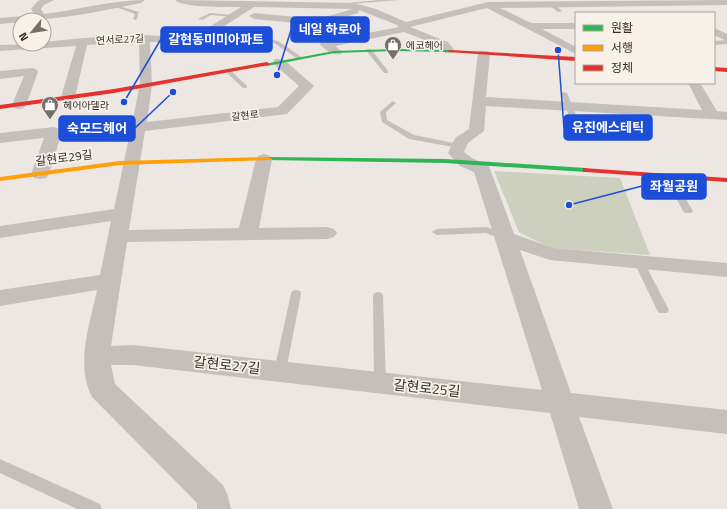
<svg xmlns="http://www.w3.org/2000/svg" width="727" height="509" viewBox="0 0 727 509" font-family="'Titillium Web','Noto Sans KR',sans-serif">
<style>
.green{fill:#cdd0bd}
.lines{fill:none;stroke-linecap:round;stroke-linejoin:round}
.lane{fill:#c5bfbb;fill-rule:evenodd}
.street{fill:#c5bfbb;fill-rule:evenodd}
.fast{fill:#30b455;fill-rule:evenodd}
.slow{fill:#ff9f0a;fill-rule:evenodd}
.jam{fill:#e5322d;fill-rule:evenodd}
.labels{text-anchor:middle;stroke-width:3.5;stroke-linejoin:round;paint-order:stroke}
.far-street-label{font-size:10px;fill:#362d29;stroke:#f8f1ea}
.far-poi-label{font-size:10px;fill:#362d29;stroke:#f8f1ea;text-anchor:start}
.street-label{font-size:12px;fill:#362d29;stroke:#f8f1ea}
.near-street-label{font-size:14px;fill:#362d29;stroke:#f8f1ea}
.leader{fill:none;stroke:#1d4ed8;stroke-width:1.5}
.callout-dot{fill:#1d4ed8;stroke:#f8f1ea;stroke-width:1.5}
.callout{fill:#1d4ed8;stroke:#1d4ed8;stroke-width:1.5}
.callout-label{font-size:13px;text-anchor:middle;font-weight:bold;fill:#fff}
</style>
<rect width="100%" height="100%" fill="#ece7e2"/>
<!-- green -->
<polygon class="green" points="494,171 620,178 650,255 550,248 519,232"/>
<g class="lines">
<!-- lane -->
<g class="lane">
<polygon points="378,0 399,0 339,5 337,4"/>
<polygon points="549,3 553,3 562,11 558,12 549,5"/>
<polygon points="113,4 139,12 137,19 135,20 133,19 135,14 113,6"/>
<polygon points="210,13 233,15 235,16 233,17 211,15 202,20 198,19"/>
<polygon points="171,29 175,30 161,39 156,38"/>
<polygon points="260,37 278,41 303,58 298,59 274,43 258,40 257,39"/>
<polygon points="727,40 727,44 714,45 714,41"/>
<polygon points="367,49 371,49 388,71 388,73 384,73 366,50"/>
<polygon points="226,70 230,70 247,86 247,88 243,88 226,72"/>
<polygon points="562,92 567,93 579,122 577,123 571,122 561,93"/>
<polygon points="393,101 396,103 386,112 387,120 414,135 459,144 463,146 459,148 409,139 382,122 380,112"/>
<polygon points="665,174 668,174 672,176 693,211 691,213 685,213 683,211 664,176"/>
<polygon points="487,227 508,236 510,238 505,241 486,233 437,235 432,232 437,229"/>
<polygon points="639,259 644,262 669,310 667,313 659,313 657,310 634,262"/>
<polygon points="296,290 300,291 301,294 286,371 284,374 280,376 276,374 274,371 291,294 292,291"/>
<polygon points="378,292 382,293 383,296 386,382 385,386 380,387 375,386 374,382 373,296 374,293"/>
<polygon points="0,459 100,504 102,509 77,509 0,473"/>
</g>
<!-- street -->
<g class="street">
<path d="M41 0H54L44 5 41 9 44 14C78 10 111 0 145 0L141 3C101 11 61 20 20 20V22L0 24V18L35 15 31 9 38 1Z"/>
<path d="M175 0 354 3 376 9 406 22 488 2 727 0V5L500 8 531 23H576V29H542L576 47V54L487 8 410 27 448 42 455 51 453 53H445L440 46 404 32 335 46 343 52 341 54C333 56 325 50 320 44L322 42 399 27 397 25 359 10 358 13 318 25 254 19 249 16 254 13 318 19 353 9 254 7 198 43 150 42 152 85 147 122 278 107 299 86 275 65 273 62 275 59H283L314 86 287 114 145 131 129 230 239 228 256 159 258 156 264 154 270 156 272 159 259 228 327 227 334 229 337 233 334 237 327 239 127 242 111 346 133 345 542 390 474 172 460 166 448 153 455 138 469 129 478 53 480 51H488L490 53 486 97 702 110 688 83H700L717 111 727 112V120L486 106 484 131 468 143 464 152 472 158 488 165 490 169 514 234 553 248 727 263V277L550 260 520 250 571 393 727 410V434L579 417 613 509H579L550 413 133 365H111L115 384 223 485 228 496 231 509H197V503L92 397C75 364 90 324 97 290L0 306V290L100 275 111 221 0 238V226L114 209 140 85 139 42 87 45 75 97 73 100H63L61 97 76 46 0 51V45L44 44V42L83 38 144 35 192 38 241 7C228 7 183 8 175 0Z"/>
<polygon points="714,28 727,34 727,41 714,35"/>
<polygon points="32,68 36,69 38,72 26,105 24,108 19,109 14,108 12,105 24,76 0,79 0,71"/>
<polygon points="54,127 59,129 62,132 49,174 46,178 40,179 34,178 31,174 44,138 0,143 0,133"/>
</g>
<!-- fast -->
<g class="fast">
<polygon points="395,49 450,50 452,51 450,52 395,51 334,53 267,66 264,64 334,51"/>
<polygon points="269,157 445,159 586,168 590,170 586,172 445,163 267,160 265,159"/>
</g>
<!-- slow -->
<polygon class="slow" points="269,157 273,159 271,160 120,165 0,181 0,177 120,161"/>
<!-- jam -->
<g class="jam">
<polygon points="450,50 576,57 576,61 448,52 448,51"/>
<polygon points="267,62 270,64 269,65 114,93 0,109 0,105 114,89"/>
<polygon points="714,67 727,68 727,72 714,71"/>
<polygon points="583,168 727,178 727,182 586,172 583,172"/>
</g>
</g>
<!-- icons -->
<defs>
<symbol id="shop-pin" viewBox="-11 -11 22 30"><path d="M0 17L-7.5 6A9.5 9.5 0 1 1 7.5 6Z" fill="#766e6a" stroke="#f8f1ea"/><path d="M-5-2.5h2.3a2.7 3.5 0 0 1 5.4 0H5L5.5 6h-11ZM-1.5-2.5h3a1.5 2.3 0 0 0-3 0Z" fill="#fff"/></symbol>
</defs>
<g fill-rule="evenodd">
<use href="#shop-pin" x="383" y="35" width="20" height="27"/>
<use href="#shop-pin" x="40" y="95" width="20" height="27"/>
</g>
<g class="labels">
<!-- far-street labels -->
<g class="far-street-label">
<text transform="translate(120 39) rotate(-3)" y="4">연서로27길</text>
<text transform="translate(245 115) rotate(-6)" y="4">갈현로</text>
</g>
<!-- far-poi labels -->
<g class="far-poi-label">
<text x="406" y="49">에코헤어</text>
<text x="63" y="109">헤어아델라</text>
</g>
<!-- street labels -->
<g class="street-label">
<text transform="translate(64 158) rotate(-7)" y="4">갈현로29길</text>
</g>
<!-- near-street labels -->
<g class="near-street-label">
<text transform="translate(227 365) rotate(6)" y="5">갈현로27길</text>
<text transform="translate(427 388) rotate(6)" y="5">갈현로25길</text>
</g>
</g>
<!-- callouts -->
<path class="leader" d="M277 75L291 30M124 102L161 39M558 50L564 128M173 92L135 128M569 205L642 186"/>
<g class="callout-dot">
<circle cx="277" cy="75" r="4"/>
<circle cx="124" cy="102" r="4"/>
<circle cx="558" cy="50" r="4"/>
<circle cx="173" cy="92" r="4"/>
<circle cx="569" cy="205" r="4"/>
</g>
<g class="callout">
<rect x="291" y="17" width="78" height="25" rx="4"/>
<rect x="161" y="27" width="111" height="25" rx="4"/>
<rect x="564" y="115" width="88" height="25" rx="4"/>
<rect x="59" y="116" width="76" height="25" rx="4"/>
<rect x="642" y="174" width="64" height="25" rx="4"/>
</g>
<g class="callout-label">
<text x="330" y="34">네일 하로아</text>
<text x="216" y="44">갈현동미미아파트</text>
<text x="608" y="132">유진에스테틱</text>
<text x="97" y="133">숙모드헤어</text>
<text x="674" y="191">좌월공원</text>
</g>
<!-- legend -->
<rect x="575" y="12" width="140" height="72" fill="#f8f1ea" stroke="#aaa39d"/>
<rect x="583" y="25" width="20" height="6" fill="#30b455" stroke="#aaa39d"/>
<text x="611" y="32" font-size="12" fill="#362d29">원활</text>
<rect x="583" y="45" width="20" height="6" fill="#ff9f0a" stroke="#aaa39d"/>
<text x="611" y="52" font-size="12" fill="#362d29">서행</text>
<rect x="583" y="65" width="20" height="6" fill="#e5322d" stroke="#aaa39d"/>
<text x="611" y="72" font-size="12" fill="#362d29">정체</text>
<!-- north arrow -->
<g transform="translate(32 32) rotate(240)"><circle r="19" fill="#f8f1ea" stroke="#aaa39d"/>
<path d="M0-3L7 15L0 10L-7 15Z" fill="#766e6a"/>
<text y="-6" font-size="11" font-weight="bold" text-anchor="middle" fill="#362d29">N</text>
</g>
</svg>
